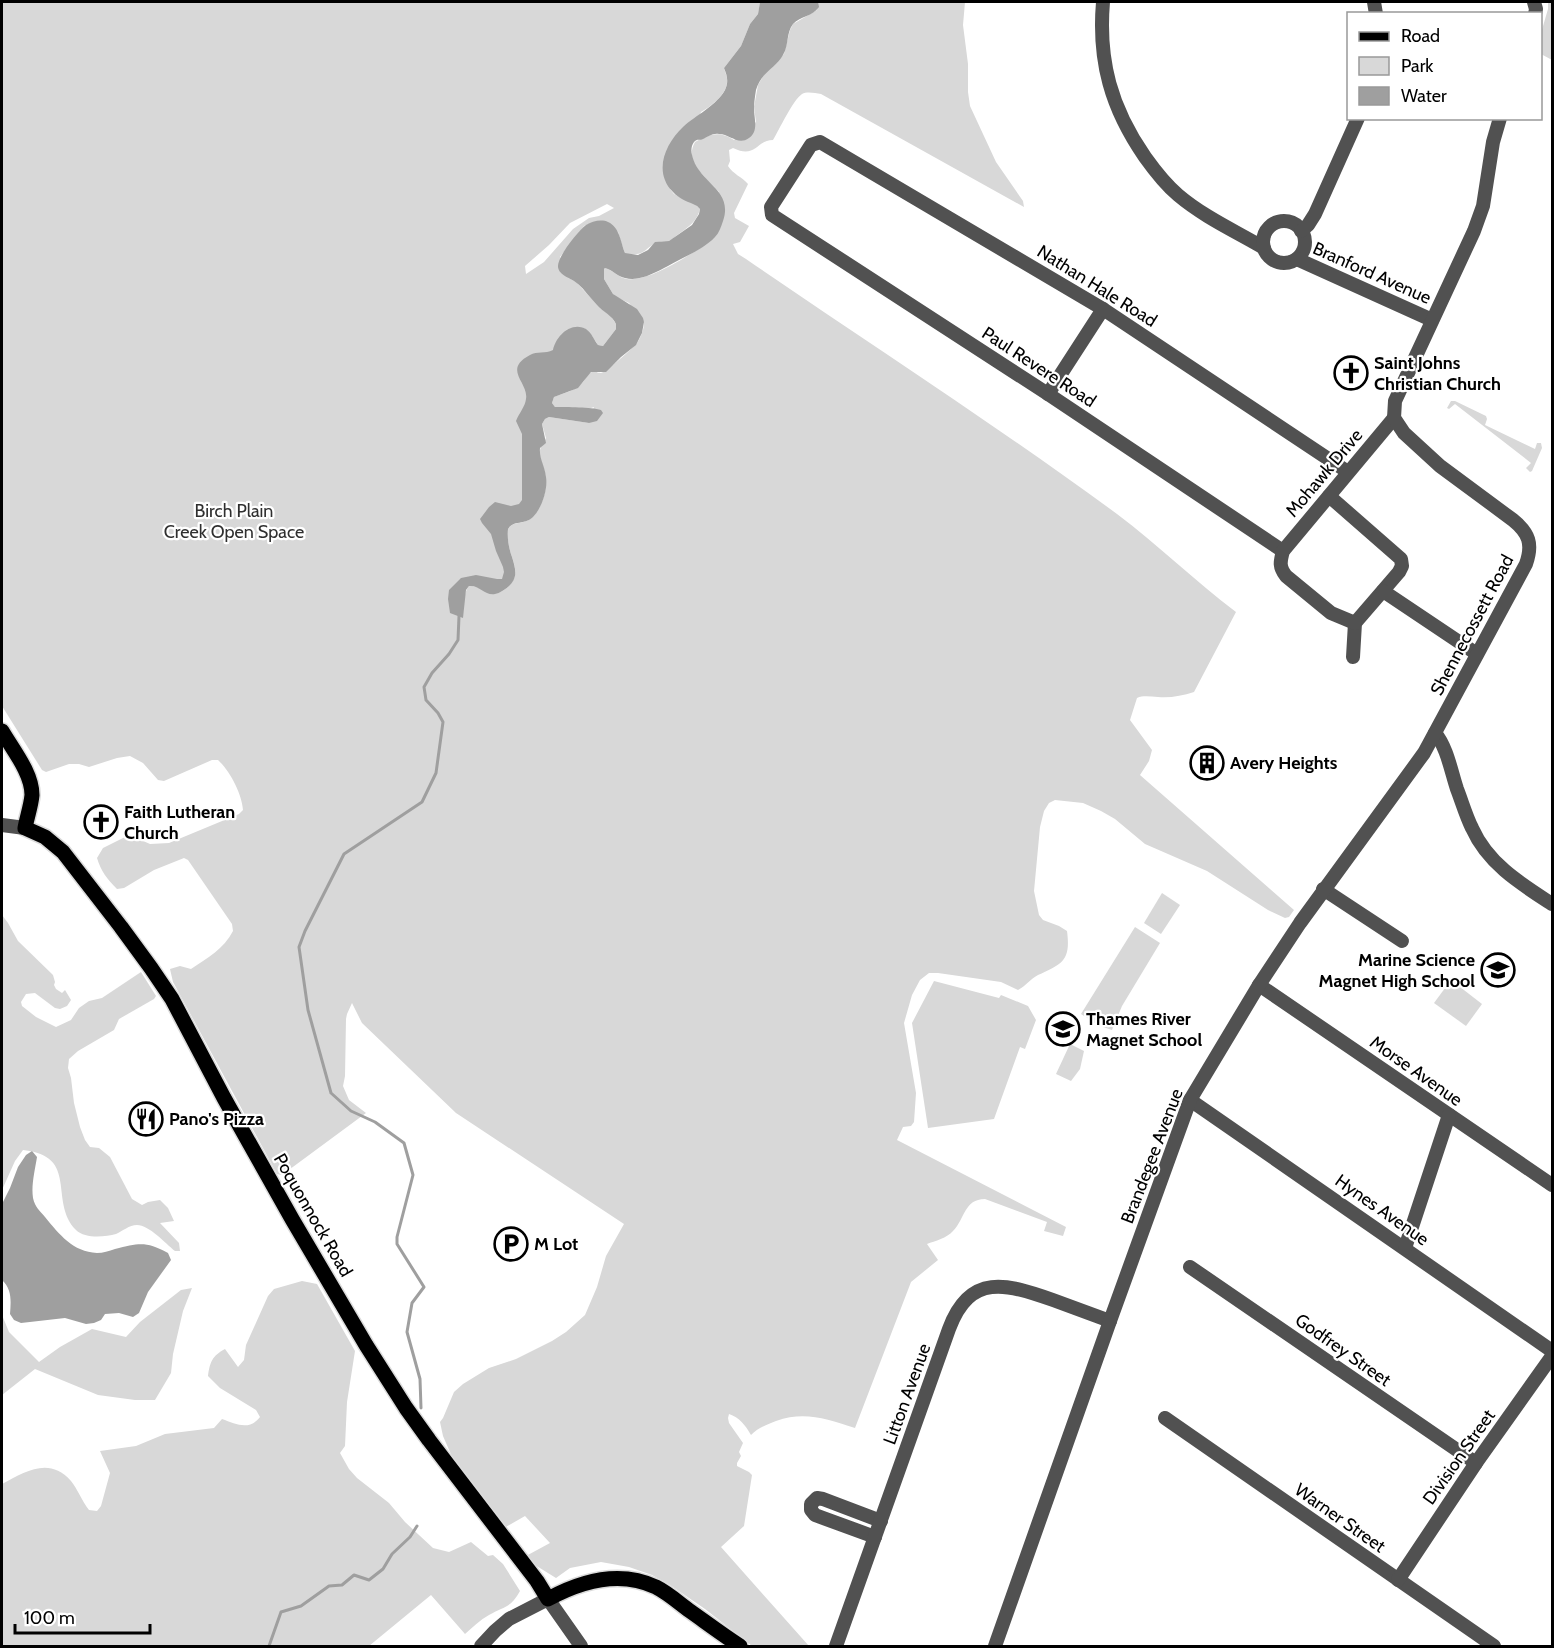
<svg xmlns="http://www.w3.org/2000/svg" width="1554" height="1648" viewBox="0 0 1554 1648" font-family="Cabin,sans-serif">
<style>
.green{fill:#d8d8d8;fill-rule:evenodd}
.water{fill:#9f9f9f}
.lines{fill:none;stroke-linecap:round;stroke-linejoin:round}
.stream{stroke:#9f9f9f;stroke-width:3}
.major-casing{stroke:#dbdbdb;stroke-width:18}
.minor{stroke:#515151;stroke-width:14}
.major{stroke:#000;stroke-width:15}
.labels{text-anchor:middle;stroke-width:4.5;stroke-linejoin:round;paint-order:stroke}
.street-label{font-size:18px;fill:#000;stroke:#fff}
.poi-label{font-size:18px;font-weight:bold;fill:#000;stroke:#fff;text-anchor:start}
.park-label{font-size:18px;fill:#2f2f2f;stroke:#fff}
</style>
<rect width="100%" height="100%" fill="#fff"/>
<!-- green -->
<g class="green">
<path d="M2 2H760L758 14 750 24 741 46 724 68C725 72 728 78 727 82 727 94 710 107 701 112L670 189 674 194 697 206 700 209C697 222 687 228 676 236 675 237 670 241 669 241 665 242 662 241 659 242 642 248 649 256 625 254L618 232 591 223 584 226 560 257 571 279 577 283 600 308 610 315 616 324V329L603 346 598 345C588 330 586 323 566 330L542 397 534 493 505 519 508 580 464 581 462 618C465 608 462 594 469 586 480 585 485 594 495 593 500 593 504 590 508 587 518 577 516 569 512 557 509 549 507 538 508 529 515 518 530 529 540 506 546 494 548 482 544 469 542 463 539 458 540 451 540 447 544 443 546 438L542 424 545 419 549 417 589 423 594 407 588 409 555 407 552 403 554 397C564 393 575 391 583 382 586 379 587 373 592 372 597 370 595 373 601 373 606 372 633 348 637 343 641 337 644 330 644 322L629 303 616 297 613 294 604 279V269L605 268C613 270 619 278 627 279 648 282 684 258 702 247L719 192C708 178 683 163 695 142 710 135 717 130 734 140L756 122 754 107 758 85 765 73 784 54 790 30 793 24 817 10 818 2H965L963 25 968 64V92L970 106 996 162 1023 201 1024 207 821 94C815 93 807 91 802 94 793 100 779 130 773 140 756 140 756 159 733 148L729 150 730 161 728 166C733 174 742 177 748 184L734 213 735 218 749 226 740 242 733 244 738 254 746 259C870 344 996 425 1117 514 1158 545 1195 581 1236 612L1194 692C1182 696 1170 698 1158 697 1151 697 1144 695 1137 698L1130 720 1152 750 1149 761 1140 775 1294 910 1289 917 1285 918 1268 910 1207 871 1145 844 1115 819 1101 811 1083 803 1055 800 1049 803 1044 811 1040 827 1034 891 1039 915 1043 920 1059 926 1067 931C1071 961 1062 964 1038 975 1030 979 1026 986 1018 990L1001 982 938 973H929L920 980 912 995 904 1023 916 1093 914 1122 911 1126 903 1127 897 1140 1066 1227 1063 1236 1044 1231 1047 1222 985 1199C964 1199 965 1219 953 1231 947 1238 935 1241 927 1244L938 1260 911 1282 855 1428C826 1419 805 1411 776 1421 766 1425 758 1428 751 1435 746 1426 739 1417 729 1414L728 1418 729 1423 743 1443 739 1452 741 1456 737 1463V1466L749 1472 752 1475 744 1526 721 1547 809 1646H752L705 1609 670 1585 652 1575 629 1567 601 1562 570 1568 556 1578 535 1565 526 1556 550 1543 525 1516 504 1528 453 1459 443 1436 440 1422 443 1418 454 1392 463 1384 489 1368 516 1359 552 1341 566 1332 585 1315 597 1287 606 1256 624 1224 456 1113 362 1023 352 1003 347 1014 346 1019 345 1076 343 1086 349 1100 366 1113 282 1175 277 1174 173 982 170 969 180 966 191 969C207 958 224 949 233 931L232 924 188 860 184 858 154 870 124 888 117 889C107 879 101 871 97 858L103 848 127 836 134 837 150 844 169 843 239 814 243 810C242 794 230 771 218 760H212L164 781 158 780 143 763 130 756 117 758 89 767 79 764H69L46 772 42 770 2 706ZM607 204 614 208 599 216 589 218 573 229 544 262 526 274 525 266 549 245 570 223Z"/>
<polygon points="1548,2 1552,2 1552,60 1541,54 1541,33 1548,9"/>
<polygon points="1451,401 1455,401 1486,416 1487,419 1485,425 1535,449 1537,443 1541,443 1542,448 1532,471 1530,472 1526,468 1531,463 1455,404 1449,409 1447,408"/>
<polygon points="1162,893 1180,905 1161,934 1144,923"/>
<path d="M2 915 8 923 18 941 53 975 55 982 54 985 56 989 62 993 65 990 71 1000 67 1006 60 1009 55 1008 35 993 26 994 21 1002 22 1006 36 1017 56 1027 71 1020 79 1008 89 1001 102 998 141 972 156 996 154 999 119 1019 114 1030 78 1051 69 1059 68 1068 71 1078 74 1103 80 1127 85 1140 90 1147 99 1148 110 1157 132 1199 142 1205 148 1202 160 1200 168 1208 174 1221 160 1223 179 1243 180 1251H175C165 1243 149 1225 137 1225 129 1225 123 1231 116 1234 105 1237 85 1239 76 1230 48 1201 80 1156 23 1150L15 1161 2 1190Z"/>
<polygon points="1135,927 1160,943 1122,1006 1112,1030 1100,1026 1081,1014"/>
<polygon points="1451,980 1482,1004 1466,1026 1434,1003"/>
<polygon points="934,981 999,998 1001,995 1028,1006 1036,1020 1025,1049 1020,1047 994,1119 928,1128 912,1023"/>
<polygon points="1070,1044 1084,1051 1080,1069 1071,1081 1056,1074"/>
<path d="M302 1281 317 1284 355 1351 347 1402 345 1446 340 1453 349 1469 357 1478 389 1503 405 1522 433 1548 449 1552 471 1542 488 1556 493 1555 503 1564 520 1591C510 1609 504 1606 489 1615 480 1620 473 1627 465 1634L431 1595 369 1646H2V1484C25 1472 49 1456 71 1481 77 1488 82 1501 89 1510L97 1511 101 1506 110 1473 100 1451 136 1446 165 1434 214 1428 222 1419C236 1424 249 1431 260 1417L256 1410 220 1388 208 1376C210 1362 212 1356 225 1349L238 1367 244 1360 246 1345 268 1296 274 1289Z"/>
<polygon points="192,1288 183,1311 173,1354 171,1373 155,1400 135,1400 98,1395 35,1369 2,1395 2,1297 3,1299 2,1315 9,1332 39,1362 60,1347 92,1329 126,1337 140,1322 181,1290"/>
</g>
<!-- water -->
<g class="water">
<path d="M760 2H818L819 7C812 17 800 16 793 24 786 33 789 45 783 55 776 68 761 72 756 90 755 96 754 103 754 108 754 119 759 131 749 138 738 146 730 134 719 134 712 133 708 137 703 139 698 141 698 138 694 142 691 146 691 151 692 155 698 183 734 189 723 221 721 227 719 233 715 237 703 250 683 257 668 266 656 272 640 282 625 278 618 277 613 270 605 268L604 269V279L613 294 637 309 643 318 644 322 642 333 636 345 621 357 606 372H591L578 388 554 397 552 403 555 407C567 407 591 407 601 410L603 413 597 421 589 423 549 417 545 419 542 424 546 443 540 448C539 459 545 466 546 477 548 489 542 508 533 517 525 525 513 520 508 529 507 538 509 549 512 557 516 570 518 578 508 587 504 590 500 593 495 594 485 596 480 585 469 586L466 590 463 618 450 613 448 599 449 590 461 578 476 575 497 579H502L504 572 503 567 496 551 491 534 482 523 480 519 489 507 495 502 511 506 519 504 522 500V434L516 421C519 413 525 407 526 399 529 382 502 370 530 355 537 351 545 354 553 350 556 336 571 321 586 329 592 333 594 340 598 345L603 346 616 329V324C612 315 603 312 597 305 590 298 585 290 578 284 572 278 559 276 558 267 557 257 578 231 586 225 592 221 602 219 608 222 620 227 621 244 625 253L638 255 648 250 655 242 669 241 692 225 699 214 700 209 697 206C689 202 679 199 673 192 653 172 665 144 683 127 696 115 716 106 725 90 729 82 727 75 724 68L741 46 750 24 758 14Z"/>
<path d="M32 1151 37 1157C35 1170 31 1185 33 1198 35 1207 40 1211 45 1217 59 1234 73 1252 97 1253 103 1253 109 1251 115 1249 139 1243 146 1241 168 1253L171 1260 148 1292 139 1313 133 1317 119 1313 105 1314 101 1320 94 1323 86 1324 65 1318 21 1323 14 1320 10 1314C11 1301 12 1289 2 1280V1204L10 1188 18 1167 26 1155Z"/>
</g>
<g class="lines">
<!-- stream -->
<g class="stream">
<polyline points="421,1408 420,1379 407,1332 412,1303 424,1287 397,1244 397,1237 413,1175 404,1143 375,1122 351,1111 331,1093 308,1010 299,947 305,931 344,854 422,802 436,773 443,722 438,713 426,700 424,687 432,673 449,654 458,640 459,616"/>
<polyline points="269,1646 281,1612 301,1606 329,1586 342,1585 354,1575 369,1580 383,1569 392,1554 410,1537 417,1526"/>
</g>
<defs>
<path id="major" d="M2 731C13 750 32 773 32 795 31 806 27 817 25 828L45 837 63 852 121 927 151 968 172 999 224 1098 292 1219 366 1345 406 1408 429 1440 537 1581 548 1599C581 1581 620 1570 656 1587 668 1593 679 1603 690 1611 707 1623 723 1635 740 1646"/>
</defs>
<!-- major casing -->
<use href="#major" class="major-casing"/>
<!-- minor -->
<g class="minor">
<path d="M1103 2C1098 61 1111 108 1145 157 1155 171 1165 184 1178 195 1204 217 1235 231 1264 248"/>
<polyline points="1374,2 1376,14"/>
<polyline points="1534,2 1536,9 1535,14"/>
<circle cx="1284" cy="242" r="21"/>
<polyline points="1301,231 1308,225 1315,214 1358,118"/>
<polyline points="1297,259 1432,320"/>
<polyline points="1048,394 1103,309"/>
<polyline points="1329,496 1401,559 1402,566 1399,572 1355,623 1353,657"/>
<polyline points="1283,551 1048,394 772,215 771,207 811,145 820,142 1103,309 1348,472"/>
<polyline points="1383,591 1477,654"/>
<path d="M1355 623 1331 613 1286 576C1279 567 1280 562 1283 551L1394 418"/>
<path d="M1435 733C1447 747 1451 771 1457 789 1462 802 1466 816 1472 828 1488 864 1521 884 1552 904"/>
<polyline points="2,825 25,828"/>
<polyline points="1323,889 1402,941"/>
<polyline points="1259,985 1552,1185"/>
<polyline points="1190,1100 1552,1351"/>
<polyline points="1405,1248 1449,1115"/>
<polyline points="1190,1267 1476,1463"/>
<polyline points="1165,1418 1494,1646"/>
<polyline points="875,1537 815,1515 811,1510 811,1504 817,1498 823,1499 881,1521"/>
<polyline points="1398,1580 1476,1463 1552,1356"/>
<polyline points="481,1646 495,1631 509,1619 548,1599 581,1646"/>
<path d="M836 1646 949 1329C970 1272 1007 1284 1053 1300 1072 1307 1091 1314 1110 1321"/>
<path d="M995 1646 1110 1321 1190 1100 1259 985 1300 923 1424 753 1526 564C1533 544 1529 533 1513 520L1440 466 1404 433 1394 418 1395 401 1474 231 1483 206 1493 142 1500 118"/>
</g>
<!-- major -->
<use href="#major" class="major"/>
</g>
<!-- icons -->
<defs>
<symbol id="church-ring" viewBox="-11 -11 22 22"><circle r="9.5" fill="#fff" stroke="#000" stroke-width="1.5"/><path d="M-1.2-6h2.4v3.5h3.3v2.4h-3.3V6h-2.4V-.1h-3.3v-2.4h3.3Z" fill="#000"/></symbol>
<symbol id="building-ring" viewBox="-11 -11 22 22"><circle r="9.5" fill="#fff" stroke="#000" stroke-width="1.5"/><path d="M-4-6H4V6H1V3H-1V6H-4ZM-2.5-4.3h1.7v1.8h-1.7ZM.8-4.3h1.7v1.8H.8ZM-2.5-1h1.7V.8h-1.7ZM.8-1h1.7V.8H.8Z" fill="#000"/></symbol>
<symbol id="school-ring" viewBox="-11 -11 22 22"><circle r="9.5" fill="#fff" stroke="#000" stroke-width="1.5"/><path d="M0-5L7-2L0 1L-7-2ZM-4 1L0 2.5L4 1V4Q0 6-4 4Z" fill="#000"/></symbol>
<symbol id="restaurant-ring" viewBox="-11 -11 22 22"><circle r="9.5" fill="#fff" stroke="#000" stroke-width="1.5"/><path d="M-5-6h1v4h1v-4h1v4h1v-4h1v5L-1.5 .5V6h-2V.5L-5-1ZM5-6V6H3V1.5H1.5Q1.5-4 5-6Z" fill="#000"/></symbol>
<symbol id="parking-ring" viewBox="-11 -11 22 22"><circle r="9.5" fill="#fff" stroke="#000" stroke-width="1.5"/><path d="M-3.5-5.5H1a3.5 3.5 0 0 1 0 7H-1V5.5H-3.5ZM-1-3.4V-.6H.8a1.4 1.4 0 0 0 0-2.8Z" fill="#000"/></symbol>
</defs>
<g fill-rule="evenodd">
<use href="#church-ring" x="1332" y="354" width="38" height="38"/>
<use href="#building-ring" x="1188" y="744" width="38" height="38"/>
<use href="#church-ring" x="82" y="803" width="38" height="38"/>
<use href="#school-ring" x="1479" y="951" width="38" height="38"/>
<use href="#school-ring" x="1044" y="1010" width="38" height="38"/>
<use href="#restaurant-ring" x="127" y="1100" width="38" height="38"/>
<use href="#parking-ring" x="492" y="1225" width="38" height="38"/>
</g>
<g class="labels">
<!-- street labels -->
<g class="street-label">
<text transform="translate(1372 273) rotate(24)" y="6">Branford Avenue</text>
<text transform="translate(1097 286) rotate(32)" y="6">Nathan Hale Road</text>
<text transform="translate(1039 367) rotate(33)" y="6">Paul Revere Road</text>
<text transform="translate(1324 473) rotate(-50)" y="6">Mohawk Drive</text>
<text transform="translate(1472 625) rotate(-62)" y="6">Shennecossett Road</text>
<text transform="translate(1416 1071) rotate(35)" y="6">Morse Avenue</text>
<text transform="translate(1152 1156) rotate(-69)" y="6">Brandegee Avenue</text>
<text transform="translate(1382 1210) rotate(35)" y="6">Hynes Avenue</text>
<text transform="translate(313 1215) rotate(60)" y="6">Poquonnock Road</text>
<text transform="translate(1343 1350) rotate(35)" y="6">Godfrey Street</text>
<text transform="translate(907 1394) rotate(-70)" y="6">Litton Avenue</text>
<text transform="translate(1459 1457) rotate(-55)" y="6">Division Street</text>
<text transform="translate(1340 1518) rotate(35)" y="6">Warner Street</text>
</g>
<!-- poi labels -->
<g class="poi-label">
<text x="1374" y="369">Saint Johns<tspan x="1374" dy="21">Christian Church</tspan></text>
<text x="1230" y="769">Avery Heights</text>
<text x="124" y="818">Faith Lutheran<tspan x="124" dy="21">Church</tspan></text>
<text x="1475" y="966" text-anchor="end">Marine Science<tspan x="1475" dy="21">Magnet High School</tspan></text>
<text x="1086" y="1025">Thames River<tspan x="1086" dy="21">Magnet School</tspan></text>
<text x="169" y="1125">Pano's Pizza</text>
<text x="534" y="1250">M Lot</text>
</g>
<!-- park labels -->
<g class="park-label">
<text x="234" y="517">Birch Plain<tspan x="234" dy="21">Creek Open Space</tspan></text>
</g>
</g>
<!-- border -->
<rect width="1554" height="1648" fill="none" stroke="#000000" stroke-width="6"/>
<!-- legend -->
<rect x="1347" y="12" width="195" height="108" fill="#ffffff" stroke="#999999" stroke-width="1.5"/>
<rect x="1359" y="32" width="30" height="9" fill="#000000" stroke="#999999" stroke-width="1.5"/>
<text x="1401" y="42" font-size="18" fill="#000000">Road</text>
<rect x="1359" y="57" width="30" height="18" fill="#d8d8d8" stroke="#999999" stroke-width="1.5"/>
<text x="1401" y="72" font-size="18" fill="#000000">Park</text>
<rect x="1359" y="87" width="30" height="18" fill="#9f9f9f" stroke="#999999" stroke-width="1.5"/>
<text x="1401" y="102" font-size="18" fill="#000000">Water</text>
<!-- scale -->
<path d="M15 1624v9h135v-9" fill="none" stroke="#000000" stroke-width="3"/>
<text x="24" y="1624" font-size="18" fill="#000000" stroke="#ffffff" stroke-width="4.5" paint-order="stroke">100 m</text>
</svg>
